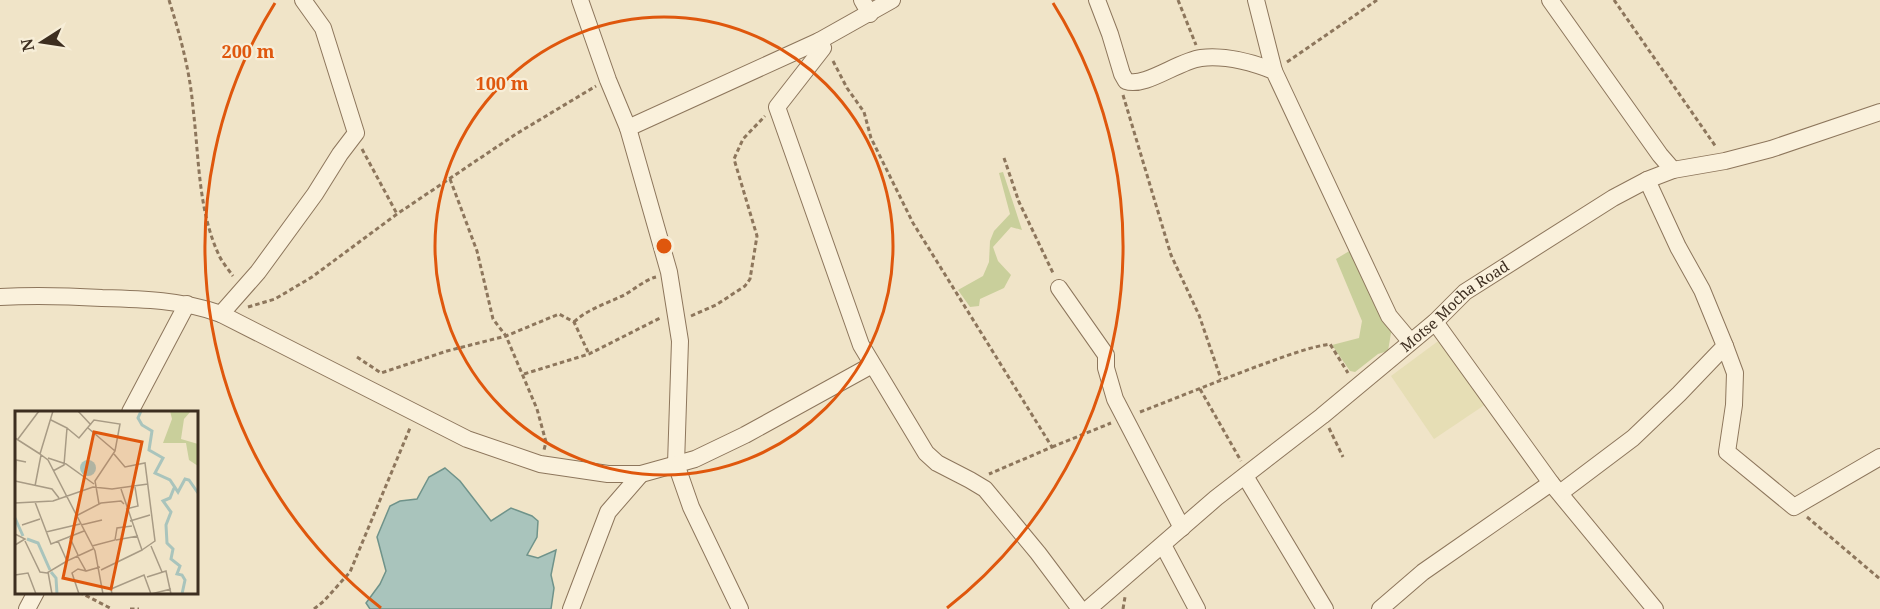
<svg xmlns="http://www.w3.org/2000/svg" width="1880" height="609" viewBox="0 0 1880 609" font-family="'Noto Serif',serif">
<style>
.farmland{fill:#e6deb5}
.green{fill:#c9cf9b}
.water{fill:#a9c4bc;stroke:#6f938a;stroke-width:1.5}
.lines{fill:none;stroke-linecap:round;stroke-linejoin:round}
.street-casing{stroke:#8d765c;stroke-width:18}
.path{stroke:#8d765c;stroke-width:3;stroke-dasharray:4.5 3;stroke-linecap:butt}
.street{stroke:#faf1dc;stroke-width:16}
.ring{fill:none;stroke:#df570d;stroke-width:3}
.labels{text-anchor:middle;stroke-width:4.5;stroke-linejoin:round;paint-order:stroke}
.street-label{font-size:15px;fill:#3d2e20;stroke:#f7eed8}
.inset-river{fill:none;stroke:#a9c4bc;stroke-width:3}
.inset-road{fill:none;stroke:#a89b85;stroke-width:1.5}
.view{fill:#df570d;fill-opacity:0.15;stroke:#df570d;stroke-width:3}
.inset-edge{fill:none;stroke:#3d2e20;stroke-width:3}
.centre{fill:#df570d;stroke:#f7eed8;stroke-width:3}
.ring-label{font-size:18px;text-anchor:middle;font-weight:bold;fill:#df570d;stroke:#f7eed8;stroke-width:4.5;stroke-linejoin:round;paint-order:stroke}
</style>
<rect width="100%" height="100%" fill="#f0e4c8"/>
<!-- farmland -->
<polygon class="farmland" points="1441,339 1489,402 1434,439 1391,376"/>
<!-- green -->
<g class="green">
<polygon points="1003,172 1022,230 1011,227 993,247 998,261 1011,275 1004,288 980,299 979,306 970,307 958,290 983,276 989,262 990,241 994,231 1010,214 999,173"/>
<polygon points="1351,250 1392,327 1388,351 1378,354 1355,372 1350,371 1332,345 1359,338 1362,321 1336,259"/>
</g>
<!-- water -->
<polygon class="water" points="445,468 460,481 491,521 511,508 532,516 538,521 537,537 527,555 538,558 556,550 551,575 554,588 551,609 370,609 366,603 380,584 386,571 377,537 390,506 400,501 417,499 429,477"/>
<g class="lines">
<defs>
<g id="street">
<polyline points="580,0 608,80 628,128 669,272 680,341 676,464 691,507 740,609"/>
<polyline points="862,0 870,14"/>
<path d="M1097 0 1110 34 1122 74 1126 81C1145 88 1178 61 1201 58 1226 55 1251 62 1274 71L1389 316 1410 341"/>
<polyline points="1256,0 1274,71"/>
<polyline points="1550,0 1660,155 1673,170"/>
<polyline points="819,41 823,48 777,107 861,345 926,453 937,463 970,480 985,489 1038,553 1080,609"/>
<polyline points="628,128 819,41 892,0"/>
<polyline points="1059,288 1106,355 1106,368 1115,399 1182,528"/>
<path d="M0 297C34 295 68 296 102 298 142 299 183 300 221 314L467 439 540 464 608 474H641L695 459 745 435 872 365"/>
<polyline points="221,314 258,272 315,194 340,154 356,133 323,28 303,0"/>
<polyline points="1435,322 1551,483 1655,609"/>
<polyline points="1725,346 1735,373 1734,405 1727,452 1794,507 1880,457"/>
<polyline points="130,412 187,304"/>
<polyline points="1245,476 1325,609"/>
<polyline points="1560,493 1633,438 1679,394 1725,346 1702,290 1678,247 1647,180"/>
<polyline points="1163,545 1197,609"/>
<polyline points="27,609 36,592"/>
<polyline points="571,609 608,512 641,474"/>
<path id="s1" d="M1088 609 1216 498 1322 416 1435 322 1465 292 1613 198 1647 180 1673 170 1725 161 1771 149 1880 112"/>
<polyline points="1380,609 1423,572 1551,483"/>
</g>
</defs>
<!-- street casing -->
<use href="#street" class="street-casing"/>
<!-- path -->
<g class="path">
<path d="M169 0C180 35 190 71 193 108 199 156 198 209 218 253 221 261 228 269 233 276"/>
<polyline points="1178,0 1196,45"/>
<polyline points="1614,0 1716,147"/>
<polyline points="833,61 847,88 864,112 871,138 913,223 1052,447 989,474"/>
<polyline points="1287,62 1377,0"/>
<polyline points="1123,95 1171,255 1199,315 1221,379"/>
<polyline points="362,149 397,214"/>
<polyline points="1004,158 1019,202 1054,275"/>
<polyline points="450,179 477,251 493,319 506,336 537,409 546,442 544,450"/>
<polyline points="248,307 275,299 312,277 397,214 516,134 596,86"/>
<polyline points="691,316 716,305 745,286 750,279 757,236 734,159 743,139 765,116"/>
<path d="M574 322C589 308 609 303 626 294 636 288 645 280 656 277"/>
<polyline points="357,357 381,373 447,351 506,336 559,314 574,322 589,354"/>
<polyline points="524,374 589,354 662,317"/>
<polyline points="1200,389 1241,461"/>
<path d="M1140 412C1179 397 1218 381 1258 366 1281 358 1305 348 1330 344L1348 373"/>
<polyline points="1329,428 1343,457"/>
<polyline points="1052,447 1111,423"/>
<polyline points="1807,517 1880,579"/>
<polyline points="79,592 112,609"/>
<polyline points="130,609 139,609"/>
<polyline points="314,609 324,601 350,572 410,428"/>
<polyline points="1123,609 1125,597"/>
</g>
<!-- street -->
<use href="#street" class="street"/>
</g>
<!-- distance rings -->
<g class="ring">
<circle cx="664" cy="246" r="229"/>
<path d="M381 608A459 459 0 0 1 275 3M1053 3A459 459 0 0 1 947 608"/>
</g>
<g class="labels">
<!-- street labels -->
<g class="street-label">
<text dy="5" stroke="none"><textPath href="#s1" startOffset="476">Motse Mocha Road</textPath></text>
</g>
</g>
<!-- overview -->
<g transform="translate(15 411)">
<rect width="183" height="183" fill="#f0e4c8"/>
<path d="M155 0H176L169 8 166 28 183 33V55L174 49 171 32H148L157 8Z" fill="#c9cf9b"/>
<path d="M65 57a8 8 0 1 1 16 0a8 8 0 1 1-16 0Z" fill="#a9c4bc"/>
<path class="inset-river" d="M126 0 123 7 127 14 137 20 134 39 148 47 140 62 155 69 163 81 170 68 174 69 183 82M159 77 155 87 148 90 156 101 151 114 152 132 158 138 156 148 165 155 162 163 167 164 170 169 167 183M0 107 8 125M12 128 23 132 35 159M36 161 41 167 42 183"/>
<path class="inset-road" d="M38 0 25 43 33 49 80 140 88 183M63 0 76 14M36 9 52 17 49 54 38 60M52 17 64 27 79 9 105 13 100 40 80 70 84 93M73 17 100 40M0 27 25 43M3 28 24 0M99 43 110 56 130 52 140 130 127 139M33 47 51 53 79 73M0 70 37 78 44 87M0 70 1 49 11 51M20 75 26 44M20 91 36 133 69 120M0 92 38 90 78 76 97 78 133 73M111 98 123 95 120 76M61 105 86 92 106 90 109 93M115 110 135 104M7 114 25 108M66 114 87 109M31 121 65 113M0 123 10 128 0 134M54 125 63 144M101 129 123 125M10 130 25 161 32 162 52 150M43 130 52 150 78 138M77 135 100 129 102 117 117 115M136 135 147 161M62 144 71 160 85 156M86 159 127 139 106 78M33 161 37 183M0 164 13 162 21 183M132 166 151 160 156 183M64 183 57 162 63 158 71 160M97 183 96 178 129 164 136 183M136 183 156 178"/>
<path class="view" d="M79 21 127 31 96 178 48 167Z"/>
<rect width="183" height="183" class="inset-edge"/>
</g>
<circle cx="664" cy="246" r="9" class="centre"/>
<g class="ring-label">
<text x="248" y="58">200 m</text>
<text x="502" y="90">100 m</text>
</g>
<!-- north arrow -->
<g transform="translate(42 42) rotate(258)" stroke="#f7eed8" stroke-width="4.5" paint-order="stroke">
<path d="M0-4.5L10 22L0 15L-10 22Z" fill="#3d2e20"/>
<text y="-9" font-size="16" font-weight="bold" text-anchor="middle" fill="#3d2e20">N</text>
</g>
</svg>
